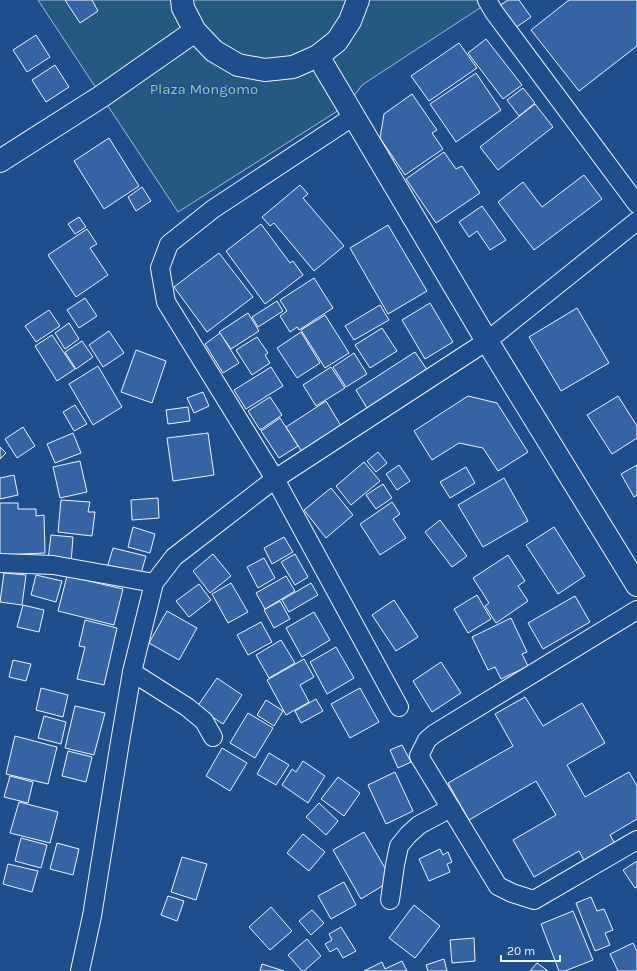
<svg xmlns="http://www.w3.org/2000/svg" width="637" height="971" viewBox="0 0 637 971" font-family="Karla,sans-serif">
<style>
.green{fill:#245a82;stroke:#a8bbd7}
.building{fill:#3563a3;stroke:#f2f6ff}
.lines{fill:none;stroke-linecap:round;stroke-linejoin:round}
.minor-casing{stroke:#f2f6ff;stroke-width:20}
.tertiary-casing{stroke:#f2f6ff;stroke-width:24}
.primary-casing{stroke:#f2f6ff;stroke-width:24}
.minor{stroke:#1f4e8c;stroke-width:18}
.tertiary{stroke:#1f4e8c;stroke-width:22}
.primary{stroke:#1f4e8c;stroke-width:22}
.labels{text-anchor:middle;stroke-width:3;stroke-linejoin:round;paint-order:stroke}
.park-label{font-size:15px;fill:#97c8a6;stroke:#1f4e8c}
</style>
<rect width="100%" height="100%" fill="#1f4e8c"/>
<!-- green -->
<polygon class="green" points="38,0 483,0 486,4 362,85 347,105 178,212 100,94"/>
<!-- building -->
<g class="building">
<polygon points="65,0 92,0 98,11 80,23"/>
<polygon points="508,0 519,0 531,17 515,28 499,6"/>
<polygon points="569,0 637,0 637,46 579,91 531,30"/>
<polygon points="36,35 50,57 27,72 13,50"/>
<polygon points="486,39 522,85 503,99 468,53"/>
<polygon points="459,43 477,68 429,101 411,76"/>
<polygon points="55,65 69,87 46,102 32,80"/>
<polygon points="476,73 501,110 456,142 430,104"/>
<polygon points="523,88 535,103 519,116 507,100"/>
<polygon points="412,94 437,130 432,133 443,149 405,175 380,138 384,114"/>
<polygon points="535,104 553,127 498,170 480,147"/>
<polygon points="109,138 139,186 104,209 74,161"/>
<polygon points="444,152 456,169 462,166 480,193 436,223 406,179"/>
<polygon points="584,175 602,199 534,250 498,202 523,182 542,207"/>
<polygon points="300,185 308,194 303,198 344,246 314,271 274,223 270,226 262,217"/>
<polygon points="142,187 151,201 136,211 128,197"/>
<polygon points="482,206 506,240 490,250 477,231 469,237 459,222"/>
<polygon points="79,217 86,227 75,234 68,224"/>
<polygon points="261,224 290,263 293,261 303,275 265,304 226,251"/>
<polygon points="388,225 427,291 388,314 350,248"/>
<polygon points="87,229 97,244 90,248 108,275 76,297 48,255"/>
<polygon points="219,253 253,297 207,332 174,287"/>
<polygon points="314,278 333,308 299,330 297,327 290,332 280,316 287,311 280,300"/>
<polygon points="85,298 97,316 79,328 67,310"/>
<polygon points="277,301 283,311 258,327 252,317"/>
<polygon points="430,303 453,342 425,359 402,320"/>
<polygon points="380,305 389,320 354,340 345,326"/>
<polygon points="577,308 609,363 561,391 529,337"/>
<polygon points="49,310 60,326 36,342 25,326"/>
<polygon points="248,313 259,331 231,349 219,332"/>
<polygon points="325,315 349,353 325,368 301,330"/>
<polygon points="69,323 79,339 65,349 55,333"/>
<polygon points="382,328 397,351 370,368 355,345"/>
<polygon points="109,331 124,353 103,367 89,345"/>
<polygon points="301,332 320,363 297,378 277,348"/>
<polygon points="220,333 239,363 223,373 205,344"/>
<polygon points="52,335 75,369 57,381 35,346"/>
<polygon points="257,337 268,353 265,355 270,363 252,375 236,350"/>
<polygon points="82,341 93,357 76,369 65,352"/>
<polygon points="136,350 166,361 152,403 121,392"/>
<polygon points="415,352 430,374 370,413 356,390"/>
<polygon points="354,353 367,374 346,387 333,367"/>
<polygon points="98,366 122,407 93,425 69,384"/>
<polygon points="271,367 283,386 246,409 234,390"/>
<polygon points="331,367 345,388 316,406 303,385"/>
<polygon points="203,392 209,406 194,413 187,398"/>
<polygon points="468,396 497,403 528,452 498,471 483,448 459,443 432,460 414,431"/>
<polygon points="618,396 637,426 637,438 612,454 587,415"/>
<polygon points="270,397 282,415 260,430 248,411"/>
<polygon points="326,401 343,429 304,455 286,427"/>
<polygon points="75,405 87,424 74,431 63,412"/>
<polygon points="188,407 190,421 168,424 166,410"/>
<polygon points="280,418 298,446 279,458 261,431"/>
<polygon points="23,427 35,446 17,458 5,439"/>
<polygon points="73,433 81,453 55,463 47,444"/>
<polygon points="208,433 214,475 173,481 167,438"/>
<polygon points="0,447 6,453 0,459"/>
<polygon points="378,452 387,463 376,472 367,461"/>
<polygon points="80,461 87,492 60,498 53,467"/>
<polygon points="364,462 380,481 351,505 336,486"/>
<polygon points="399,465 410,481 397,490 386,474"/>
<polygon points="637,465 637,495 634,497 621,474"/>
<polygon points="466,467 475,483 450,498 440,482"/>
<polygon points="14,475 18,495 0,499 0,478"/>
<polygon points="504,478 528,521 483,547 458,505"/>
<polygon points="383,484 392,498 376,509 366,495"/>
<polygon points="331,488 353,515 326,538 304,510"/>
<polygon points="158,498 159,518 132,520 131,500"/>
<polygon points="61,500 90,502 88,512 95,512 92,536 58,532"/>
<polygon points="392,502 400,514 393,519 406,538 380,555 360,524"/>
<polygon points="0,503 18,503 18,509 36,509 36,516 44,515 45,553 0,555"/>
<polygon points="440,520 467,556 452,567 425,532"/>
<polygon points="133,527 155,534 150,553 128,547"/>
<polygon points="554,527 585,576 558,594 526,545"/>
<polygon points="51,535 73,537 71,563 48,560"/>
<polygon points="284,537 293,552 272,564 264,548"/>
<polygon points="113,548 146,556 140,577 107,568"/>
<polygon points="213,554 231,576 210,593 193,571"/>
<polygon points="295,554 308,577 295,585 281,562"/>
<polygon points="508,555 525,581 518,586 528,601 496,623 485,606 489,603 473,578"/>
<polygon points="264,558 275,578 258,588 247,567"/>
<polygon points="4,573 26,575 22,605 0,602"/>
<polygon points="36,575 62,581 56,602 31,595"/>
<polygon points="67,576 123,589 114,625 58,611"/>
<polygon points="286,576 295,591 265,609 256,593"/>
<polygon points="231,583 248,612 228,623 212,594"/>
<polygon points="311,583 318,595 289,612 282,600"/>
<polygon points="199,584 211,600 189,617 176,601"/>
<polygon points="477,595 491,619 468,633 454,609"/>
<polygon points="575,596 590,622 543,649 528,623"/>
<polygon points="394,600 418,637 396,651 372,615"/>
<polygon points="280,601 290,619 274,628 264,610"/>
<polygon points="23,605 44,610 39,632 17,627"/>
<polygon points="167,611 197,628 179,660 149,643"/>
<polygon points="314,612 330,640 302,657 286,628"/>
<polygon points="511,618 527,652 522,654 528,666 501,679 495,667 488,670 472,637"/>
<polygon points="85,620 117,628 104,685 77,679 85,647 79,646"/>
<polygon points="261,622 272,642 248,655 237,635"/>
<polygon points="281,640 295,663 269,678 256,655"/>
<polygon points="336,647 354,678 327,694 310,662"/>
<polygon points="304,659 314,677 300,685 309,702 286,715 267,680"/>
<polygon points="13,660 31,664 26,681 9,677"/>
<polygon points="441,662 461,693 432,712 413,681"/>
<polygon points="217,678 242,695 223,724 197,707"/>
<polygon points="41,688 68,695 63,717 36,710"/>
<polygon points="360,688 379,722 350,738 331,704"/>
<polygon points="525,697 543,726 582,703 605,743 567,765 585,797 629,772 637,786 637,819 610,835 615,844 585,862 579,851 534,877 513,840 556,815 536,781 469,820 448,783 513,746 495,714"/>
<polygon points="316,699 323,711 301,723 295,711"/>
<polygon points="266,700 283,711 274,726 257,715"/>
<polygon points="75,706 105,713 94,755 65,748"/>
<polygon points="248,713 273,728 255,758 230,743"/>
<polygon points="44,716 66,722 61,744 38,738"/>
<polygon points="15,736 57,747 48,784 6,774"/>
<polygon points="402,745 411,762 398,768 390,750"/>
<polygon points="222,748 247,763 230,791 206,776"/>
<polygon points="68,751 92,757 86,782 62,776"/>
<polygon points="269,753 289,765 276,785 257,774"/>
<polygon points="303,761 325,776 308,803 282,785 292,769 296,772"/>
<polygon points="395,772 413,811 386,824 368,785"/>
<polygon points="10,776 33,782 28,803 4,797"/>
<polygon points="338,777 360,793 344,816 321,799"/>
<polygon points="19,802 58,812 50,843 10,833"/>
<polygon points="319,803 338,821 326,835 306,817"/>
<polygon points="364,832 392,880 361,899 333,850"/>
<polygon points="303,834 325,852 309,871 287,853"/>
<polygon points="21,838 47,845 41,868 15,861"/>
<polygon points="57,843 79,849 73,875 50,869"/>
<polygon points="440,849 443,855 448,852 452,862 447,864 450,872 429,881 419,859"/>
<polygon points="182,857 207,864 196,900 171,892"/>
<polygon points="637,861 637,887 635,888 623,870"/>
<polygon points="8,864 38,871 32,892 3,884"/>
<polygon points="344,882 356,905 331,919 318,896"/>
<polygon points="168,896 184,901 177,921 161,915"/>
<polygon points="591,897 597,911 604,909 613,930 605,933 610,945 595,951 576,903"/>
<polygon points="414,905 440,926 415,958 389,938"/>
<polygon points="271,907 292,931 270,950 249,927"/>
<polygon points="312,910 324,923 311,935 299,921"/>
<polygon points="573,911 593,960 565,971 559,971 541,924"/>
<polygon points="341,927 356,951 343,958 337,948 330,952 325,944 332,940 329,934"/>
<polygon points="474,938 475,961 452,963 450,940"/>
<polygon points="307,939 321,956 304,971 302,971 288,955"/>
<polygon points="633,943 637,951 637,971 618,971 610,954"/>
<polygon points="444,959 447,971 428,971 426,965"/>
<polygon points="402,961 407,971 364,971 382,962 385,969"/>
<polygon points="537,963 548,971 530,971"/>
<polygon points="262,964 284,971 260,971"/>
</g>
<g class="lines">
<defs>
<g id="minor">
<polyline points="487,0 494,12 637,204"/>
<polyline points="354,116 213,209 169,244 160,268 166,302 275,479 399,707"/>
<polyline points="0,563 53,565 154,583"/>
<polyline points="637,610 434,734 427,740 419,756 498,886 512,893 534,900 637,840"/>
<polyline points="132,672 187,707 204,721 213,737"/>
<polyline points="390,900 395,865 399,846 408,835 419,825 451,808"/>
<polyline points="80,971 92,916 120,742 132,672 154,583 174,557 275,479 487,341 637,221"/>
</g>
<polyline id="tertiary" points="318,56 487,341 637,585"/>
<g id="primary">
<polyline points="182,0 183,8 195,31 214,51 238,65 265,70 293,67 318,56 337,41 350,21 358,0"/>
<polyline points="0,161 102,96 195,31"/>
</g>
</defs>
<!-- minor casing -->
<use href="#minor" class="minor-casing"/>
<!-- tertiary casing -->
<use href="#tertiary" class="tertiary-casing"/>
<!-- primary casing -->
<use href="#primary" class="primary-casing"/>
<!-- minor -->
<use href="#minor" class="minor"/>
<!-- tertiary -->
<use href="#tertiary" class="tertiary"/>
<!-- primary -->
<use href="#primary" class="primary"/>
</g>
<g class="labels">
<!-- park labels -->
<g class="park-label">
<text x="204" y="94">Plaza Mongomo</text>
</g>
</g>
<!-- scale -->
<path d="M501 955v6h59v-6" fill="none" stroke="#f2f6ff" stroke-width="2"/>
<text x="507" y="955" font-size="12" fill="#f2f6ff" stroke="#1f4e8c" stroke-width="3" paint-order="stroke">20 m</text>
</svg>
